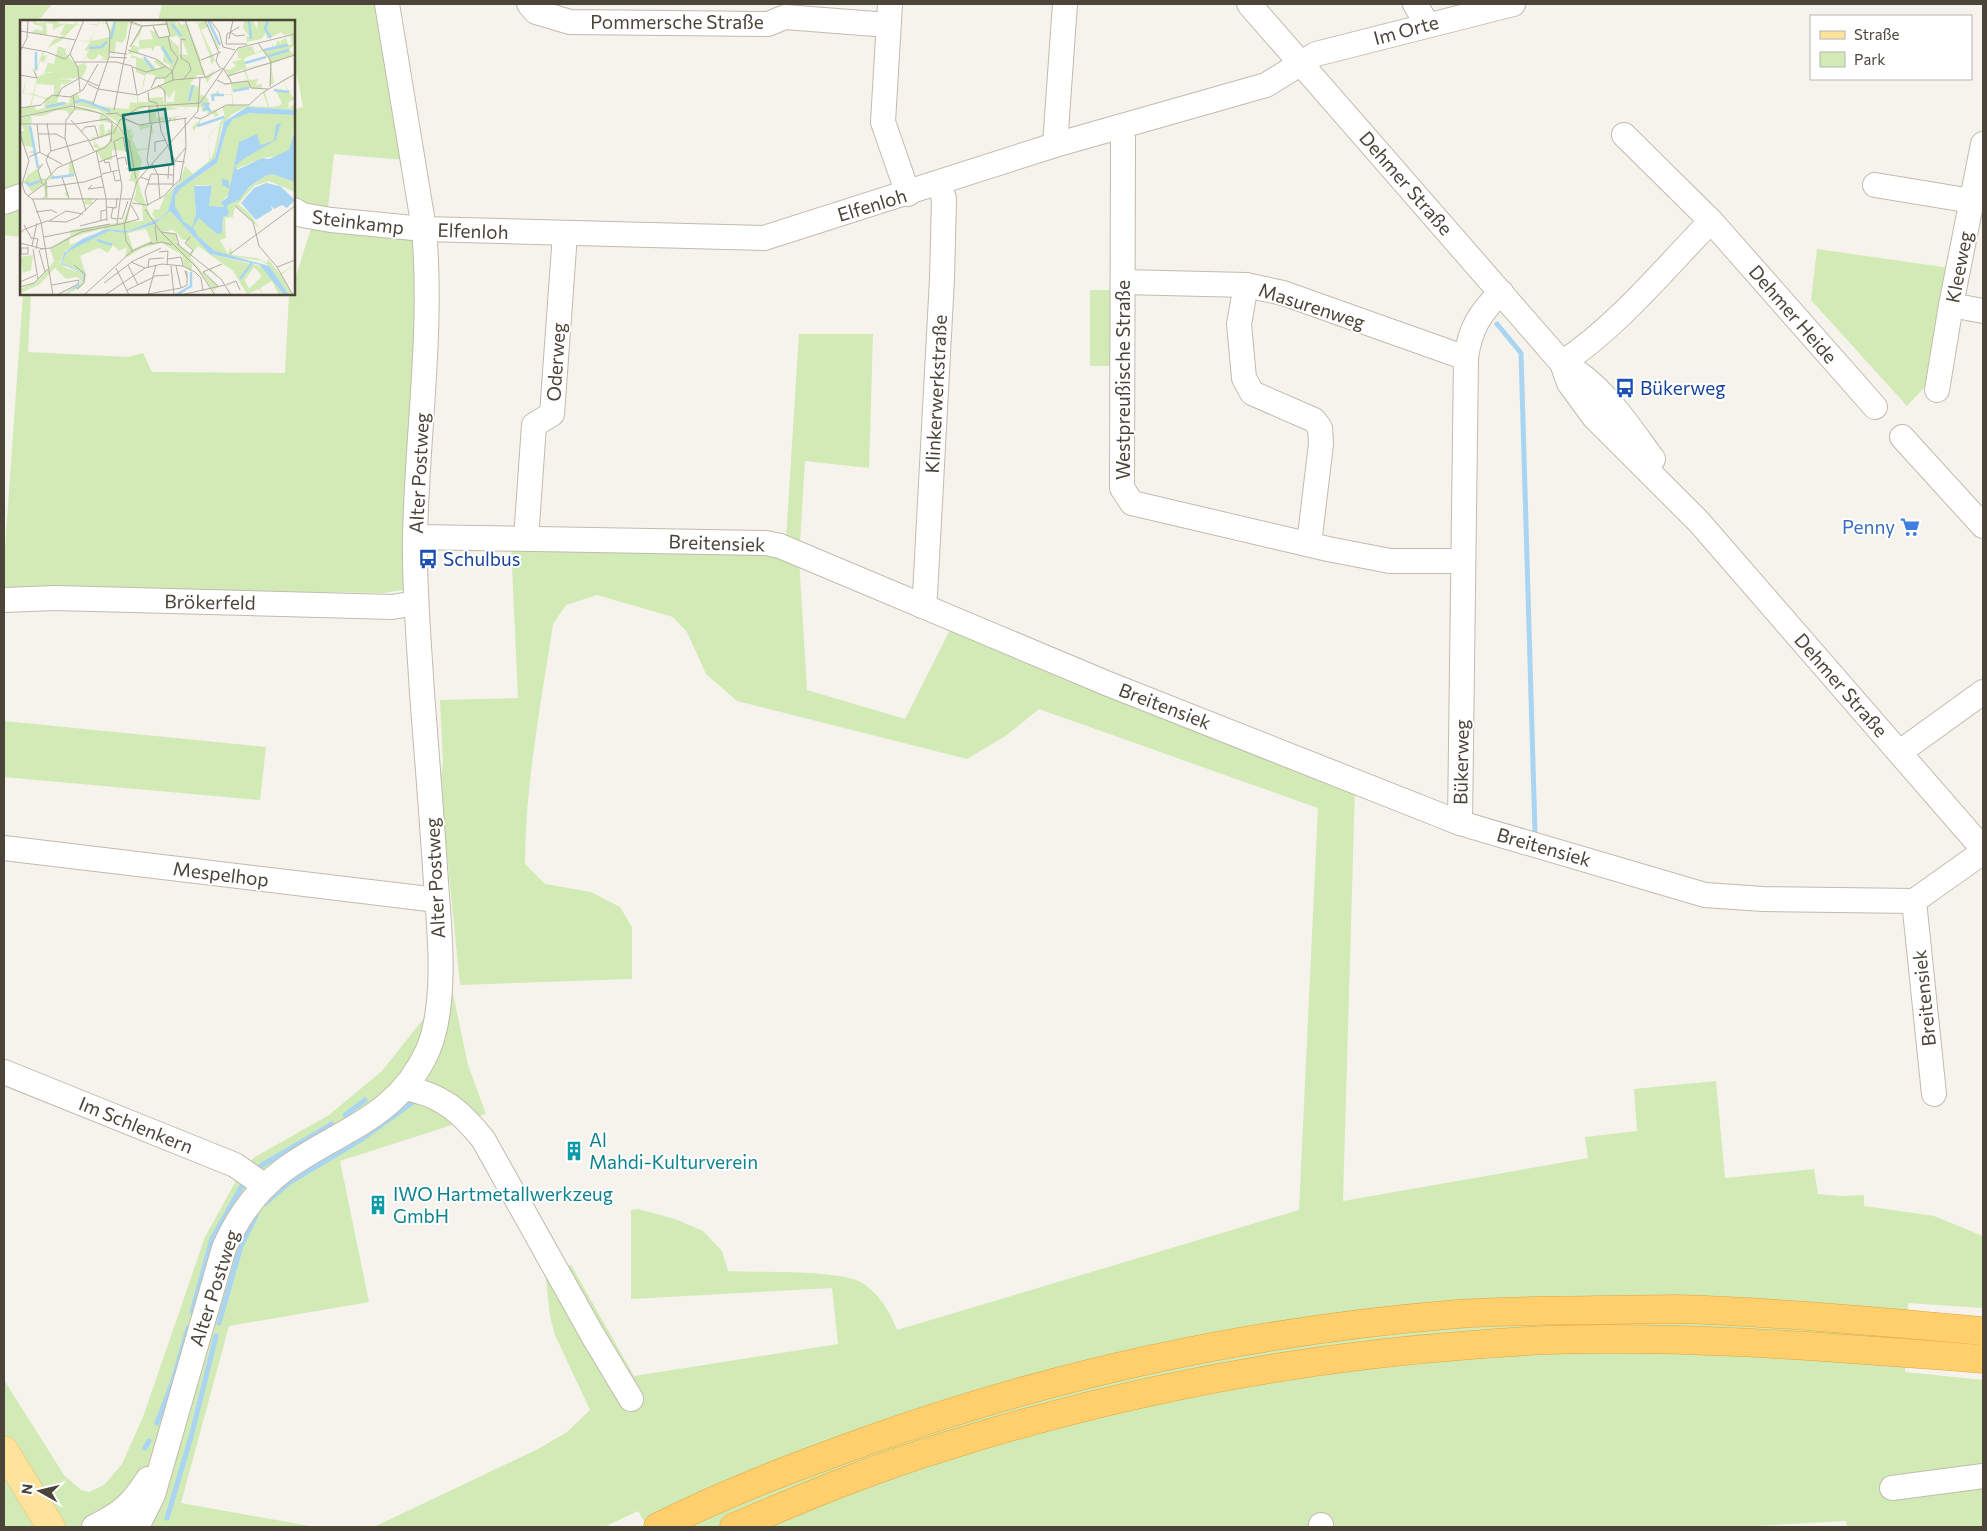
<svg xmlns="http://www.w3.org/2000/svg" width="1987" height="1531" viewBox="0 0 1987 1531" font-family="Commissioner,sans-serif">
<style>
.green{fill:#d2eab5}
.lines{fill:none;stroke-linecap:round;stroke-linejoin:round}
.stream{stroke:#a9d4f2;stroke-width:5}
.minor-casing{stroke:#c2bbae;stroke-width:26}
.major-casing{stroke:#e6c16a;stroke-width:29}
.highway-casing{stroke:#e0a43c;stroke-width:29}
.minor{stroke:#fff;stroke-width:24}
.major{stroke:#ffe39c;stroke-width:28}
.highway{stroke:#ffcf6e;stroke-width:28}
.labels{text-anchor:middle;stroke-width:4;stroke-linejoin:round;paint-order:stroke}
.street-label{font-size:19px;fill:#4b4439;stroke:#fff}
.transit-label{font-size:19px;fill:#164399;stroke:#fff;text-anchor:start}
.shop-label{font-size:19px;fill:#366cbe;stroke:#fff;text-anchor:end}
.culture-label{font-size:19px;fill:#0d838f;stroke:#fff;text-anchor:start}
.inset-river{fill:none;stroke:#a9d4f2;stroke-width:2.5}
.inset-road{fill:none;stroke:#b2ada4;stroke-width:1}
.view{fill:#0f766e;fill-opacity:0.15;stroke:#0f766e;stroke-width:2.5}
.inset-edge{fill:none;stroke:#4b4439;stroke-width:2.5}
</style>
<rect width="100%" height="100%" fill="#f6f3ec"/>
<!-- green -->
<g class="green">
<polygon points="4,4 52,4 38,21 21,21 21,237 4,235"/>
<polygon points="162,4 387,4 417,161 334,154 327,216 421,228 413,588 384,593 15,587 7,608 4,607 4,562 23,294 31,294 28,352 128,357 143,353 152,372 285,373 289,296 290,294 294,294 294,282 315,216 294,201 294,162 296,161 294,156 294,109 303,107 294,60 294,21 158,21"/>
<polygon points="1817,249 1950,268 1932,379 1907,406 1811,300"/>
<polygon points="1090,290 1112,290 1111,366 1090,366"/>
<path d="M799 334H873L869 468 805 461 799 559 807 690 905 719 953 624 1355 786 1343 1201 1588 1158 1585 1137 1637 1131 1634 1089 1716 1081 1725 1178 1814 1169 1818 1194 1841 1196 1864 1195V1206L1934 1216 1983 1236V1308L1908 1303 1905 1372 1983 1380V1527H1847L1846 1521 1739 1527H1700L1699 1526 1669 1527H647L638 1511 604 1527H374L538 1449 567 1432 590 1410 555 1335 550 1316 545 1270 571 1265 634 1376 838 1344 832 1288 631 1299V1210L638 1209 675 1219 703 1231 722 1251 728 1271C758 1273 843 1269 864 1284 880 1295 890 1312 897 1330L1299 1210 1318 808 1039 709 1007 735 967 759 737 701 706 674 687 632 673 617 597 595 566 605 553 624C541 704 525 784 525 864L545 884 591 892 620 907 632 927V979L460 985 440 784 443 762 440 700 518 698 511 544 785 555Z"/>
<polygon points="4,721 266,747 260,800 4,777"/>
<polygon points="451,984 468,1065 486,1114 340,1161 369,1302 229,1326 181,1503 315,1527 4,1527 4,1380 64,1475 81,1490 89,1492 104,1485 122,1464 143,1417 205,1237 242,1170 255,1157 329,1115 382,1071"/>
</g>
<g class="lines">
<!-- stream -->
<g class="stream">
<polyline points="1497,324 1521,353 1535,833"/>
<polyline points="345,1115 365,1100"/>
<polyline points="259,1167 332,1124"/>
<polyline points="264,1204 290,1182 362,1139 413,1102"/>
<polyline points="192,1312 212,1239 242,1186"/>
<polyline points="219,1323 241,1246 256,1216"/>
<polyline points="157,1423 173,1381 188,1328"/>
<polyline points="145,1448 149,1441"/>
<polyline points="167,1518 191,1437 216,1336"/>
</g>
<defs>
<g id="minor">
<polyline points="529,4 536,12 570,22 768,24 785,17 888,25"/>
<polyline points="890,4 883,122 908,194"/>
<polyline points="1249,4 1562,363 1569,383 1594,417 1699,522 1983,849"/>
<polyline points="1415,4 1427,24"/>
<polyline points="1119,127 1123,139 1122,488 1132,503 1328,549 1390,561 1463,561"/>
<polyline points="1624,135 1711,221 1875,407"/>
<polyline points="1055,145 1065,4"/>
<polyline points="1875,185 1972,201"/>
<polyline points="4,202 21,196"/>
<polyline points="294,210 302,215 331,220 424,229 764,238 1055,145 1266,85 1316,54 1513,4"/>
<polyline points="1123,282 1246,285 1283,293 1466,358"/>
<polyline points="1246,285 1239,324 1244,378 1252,393 1314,420 1320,428 1321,444 1309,544"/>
<polyline points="1951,305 1983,311"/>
<path d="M1562 363C1618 326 1664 269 1711 221"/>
<path d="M1564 364C1603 385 1627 424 1653 459"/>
<polyline points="1937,390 1951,305 1983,144"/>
<polyline points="1902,437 1983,526"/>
<polyline points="415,537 766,543 780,546 1106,683 1460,823 1705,895 1763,899 1914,901 1983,852"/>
<polyline points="526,539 534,425 552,414 565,234"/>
<polyline points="4,600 55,598 392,607 416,603"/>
<polyline points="922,606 925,595 942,279 944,199 939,183"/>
<polyline points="1900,752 1983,692"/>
<path d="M1460 823 1466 358C1470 328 1480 313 1501 292"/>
<polyline points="4,848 437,900"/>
<polyline points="1914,901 1934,1094"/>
<polyline points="4,1072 235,1165 265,1186"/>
<path d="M405 1088C442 1095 460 1111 483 1139L592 1334 631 1399"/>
<polyline points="1892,1488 1983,1476"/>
<path d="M94 1527C122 1513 131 1505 148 1479"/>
<path d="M132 1527 141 1519 153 1495 224 1248C238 1216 256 1190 285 1169 340 1129 397 1119 428 1050 447 1004 440 933 436 883 432 820 427 757 422 693 419 641 414 589 415 537 417 434 433 332 424 229L387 4"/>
<polyline points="1321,1527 1321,1525"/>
</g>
<polyline id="major" points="4,1450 51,1527"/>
<g id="highway">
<path d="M658 1527C727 1492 800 1465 872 1439 1061 1372 1259 1330 1458 1314 1504 1311 1549 1311 1595 1310 1622 1310 1650 1309 1677 1309 1779 1312 1881 1322 1983 1331"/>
<path d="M734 1527C805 1497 876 1467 950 1445 1119 1392 1294 1358 1471 1345 1497 1343 1522 1341 1548 1340 1693 1335 1838 1348 1983 1359"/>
</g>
</defs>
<!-- minor casing -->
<use href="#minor" class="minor-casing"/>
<!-- major casing -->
<use href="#major" class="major-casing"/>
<!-- highway casing -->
<use href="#highway" class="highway-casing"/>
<!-- minor -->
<use href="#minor" class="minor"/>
<!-- major -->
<use href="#major" class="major"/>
<!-- highway -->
<use href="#highway" class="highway"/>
</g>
<!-- icons -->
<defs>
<symbol id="bus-bare" viewBox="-9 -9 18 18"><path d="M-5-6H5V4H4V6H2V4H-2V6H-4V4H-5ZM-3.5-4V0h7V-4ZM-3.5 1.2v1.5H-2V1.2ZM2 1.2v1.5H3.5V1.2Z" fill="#1a4fb4" stroke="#fff" stroke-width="2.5" paint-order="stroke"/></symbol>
<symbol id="supermarket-bare" viewBox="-9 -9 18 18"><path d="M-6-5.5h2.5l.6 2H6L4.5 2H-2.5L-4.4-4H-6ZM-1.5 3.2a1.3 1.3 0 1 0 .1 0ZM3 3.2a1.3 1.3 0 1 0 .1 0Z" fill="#3f7fe0" stroke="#fff" stroke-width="2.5" paint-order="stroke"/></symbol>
<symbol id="building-bare" viewBox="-9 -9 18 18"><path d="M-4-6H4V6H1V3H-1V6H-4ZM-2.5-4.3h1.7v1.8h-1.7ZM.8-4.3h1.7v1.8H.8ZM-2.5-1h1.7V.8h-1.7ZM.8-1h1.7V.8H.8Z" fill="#0f9aa8" stroke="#fff" stroke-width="2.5" paint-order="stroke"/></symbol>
</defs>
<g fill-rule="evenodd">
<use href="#bus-bare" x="1611" y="374" width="28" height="28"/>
<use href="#supermarket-bare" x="1896" y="513" width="28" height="28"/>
<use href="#bus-bare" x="414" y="545" width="28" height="28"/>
<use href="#building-bare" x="560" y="1137" width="28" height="28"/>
<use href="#building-bare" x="364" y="1191" width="28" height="28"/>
</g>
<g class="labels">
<!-- street labels -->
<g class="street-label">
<text x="677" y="29">Pommersche Straße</text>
<text transform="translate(1406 30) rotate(-15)" y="7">Im Orte</text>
<text transform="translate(1406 183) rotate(49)" y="7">Dehmer Straße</text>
<text transform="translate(872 205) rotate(-17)" y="7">Elfenloh</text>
<text transform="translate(358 222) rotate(7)" y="7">Steinkamp</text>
<text transform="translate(473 231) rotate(2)" y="7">Elfenloh</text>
<text transform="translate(1959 267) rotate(-79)" y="7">Kleeweg</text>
<text transform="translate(1312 306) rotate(18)" y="7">Masurenweg</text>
<text transform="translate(1793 314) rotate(49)" y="7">Dehmer Heide</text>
<text transform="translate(556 362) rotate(-86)" y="7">Oderweg</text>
<text transform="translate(1123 380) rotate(-90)" y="7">Westpreußische Straße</text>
<text transform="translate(936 394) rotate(-87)" y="7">Klinkerwerkstraße</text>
<text transform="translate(419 473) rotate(-87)" y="7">Alter Postweg</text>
<text transform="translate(717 543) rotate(2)" y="7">Breitensiek</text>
<text transform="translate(210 602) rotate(1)" y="7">Brökerfeld</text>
<text transform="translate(1841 685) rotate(49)" y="7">Dehmer Straße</text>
<text transform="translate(1165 706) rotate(21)" y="7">Breitensiek</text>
<text transform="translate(1461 762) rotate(-89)" y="7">Bükerweg</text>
<text transform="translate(1544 847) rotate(16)" y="7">Breitensiek</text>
<text transform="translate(221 874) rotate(7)" y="7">Mespelhop</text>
<text transform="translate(435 878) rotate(-93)" y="7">Alter Postweg</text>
<text transform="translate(1924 998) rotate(-96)" y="7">Breitensiek</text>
<text transform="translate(136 1125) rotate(22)" y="7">Im Schlenkern</text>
<text transform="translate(214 1288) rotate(-72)" y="7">Alter Postweg</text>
</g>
<!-- transit labels -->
<g class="transit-label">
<text x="1640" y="395">Bükerweg</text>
<text x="443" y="566">Schulbus</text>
</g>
<!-- shop labels -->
<g class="shop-label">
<text x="1895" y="534">Penny</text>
</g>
<!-- culture labels -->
<g class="culture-label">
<text x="589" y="1147">Al<tspan x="589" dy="22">Mahdi-Kulturverein</tspan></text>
<text x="393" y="1201">IWO Hartmetallwerkzeug<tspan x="393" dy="22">GmbH</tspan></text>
</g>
</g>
<!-- overview -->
<g transform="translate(20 20)">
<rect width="275" height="275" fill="#f6f3ec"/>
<path d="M13 0 18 3 39 0 38 3 45 4 47 0 46 4H54L59 0 56 4 62 5H56L42 20 28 28 33 20 45 15H40L45 4 33 10V4L26 3 27 15 11 13 16 9 22 11 23 7 13 4ZM78 0 79 4 85 3 86 0 90 10 94 0 111 1 122 6 128 5V0V5H133V0L134 5 154 0 159 9 156 0 162 5 166 3V0L168 5 186 1 200 29H197L188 7 181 10 195 40 191 45 190 37 181 40V47L184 49 185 57 195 50 187 63 184 55H177L170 64 179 67V74L187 77 191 91 212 84V75H193L192 81 190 74 194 75 198 70 200 75 212 74 211 64 194 67 211 63 205 48 209 50 216 46 212 42 223 39 218 38 217 29 232 26 235 33 242 30 239 25 243 30 252 29V23L254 29 258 20 261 24V20L266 18 268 25 272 24 270 16 275 14V24L269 30 275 35 251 44 254 63 250 65V44L225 49 229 60 238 59 236 65 242 64V68H225L212 71 213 85 248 87 243 73 245 71 249 87 259 86 262 83 256 71H268L263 61 258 63 275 53 263 61 269 71 275 69 269 72 275 79 266 84 269 83 268 88 275 84V90L227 87 212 94 202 105 195 138 154 168 148 191 141 198 108 211 87 209 45 231 40 243 46 248 61 252 63 260 58 266 38 275 59 264 61 260 57 257 46 259 35 248 19 265 0 273V269L17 261 31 245 34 241 30 228 50 216 51 210 103 202 111 181 107 202 123 201 122 185 113 180 116 173V165L113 161H109L112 151 105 149 110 146 107 131 92 130V140H82L76 130 79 129 72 126 75 124 71 117H78L80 113 79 105 84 104 85 115 89 108 92 112V103L79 101 80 94 76 92 55 90 56 87 70 89 81 93 104 114 96 101 79 90 56 85 55 81V85L0 96V88L10 86 13 75 0 72H3L6 56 0 55 6 56 4 73 13 74 17 58 15 51 18 57 23 54 26 64H34V71L40 70 37 82 49 83 50 77 57 73 60 79 73 81V85L95 88 109 89 110 82 117 83V75H118V82H128V75L129 78 143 77V82H154L155 70 148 79 147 73 145 77 142 68 130 70 144 64V58H136L132 67 135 55 126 54 122 73 123 62 115 61 123 62 125 56 116 52V38H111V35L129 41 137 49 141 48 134 42 137 39 151 50 149 44 143 42 144 34 140 26H135L133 32 131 28 119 29 118 33 108 34 113 25 119 28V20L133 19 130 10 135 12 133 6 122 7 121 13 109 29 121 7 108 3 106 18 102 23 96 21 95 32H89L88 40H80L84 38 79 34 74 40 68 39 67 36 63 42 69 30 64 31 70 22 56 20 70 21 78 5H63L78 4ZM177 2 190 36 181 40 168 6ZM78 4H86L90 17 71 21ZM146 5 150 15 139 18 134 6ZM157 16 162 20 168 35 159 34V27L149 18ZM243 31 247 37 225 43 224 38ZM248 37 250 43 226 48 225 43ZM223 49 228 61 212 63 209 56ZM16 64 34 65V75L25 78 14 74ZM14 75 25 79 24 88 16 90 15 86H11ZM128 86 130 103 153 98 155 103 156 97H162L157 96 147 98 143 93 144 97 136 98V91L159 89 150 86 167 87 162 92 168 87H181L183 92 189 91 186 95 192 92 195 97 199 95 196 90 202 87 205 96 179 106 181 99 172 107 174 111 177 106 179 107 191 103 204 98 188 117 173 111 188 117 189 135 174 137 189 135V141L173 154 165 146 160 161 145 176 139 190 134 189 132 195 136 199 131 197 121 172 118 159 122 141 117 131 129 129V114L139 112 133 113 132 105H120L104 97ZM104 100 119 105 120 110 130 107 128 128 117 129 112 119 113 118 114 111 111 117 112 109 108 110ZM200 103 194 132 190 140 188 118ZM91 115 89 123 81 128 73 120ZM84 208 75 216 49 225 50 218ZM51 18 45 32 57 46 64 43 67 47 62 58 37 59 31 52 24 53 28 43 20 41 17 51 10 50 17 48 22 33 25 32 22 36 27 35 24 42 34 44 38 26 46 29ZM55 87 49 96 47 91 37 90 22 96H11L12 104 5 105H10L15 127 5 126 0 117V111H4L0 98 35 89ZM234 92 275 95 271 129 262 135 242 138 216 149 210 173 201 182 204 187 189 186 192 166 176 165 174 167 176 195 173 205 179 198 202 212 203 197 209 195 206 185 245 156 252 154 275 162V172L249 161 234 166 218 184 229 193 240 209 215 186 213 197 205 198 206 218 200 220 208 234 211 226 212 235 237 238 247 243 248 239 260 254 275 244 261 255 273 275H269L249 246 242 241 204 235 195 231 176 214 173 206 169 207 164 202 154 186 155 176 161 168 197 143 208 105 216 97ZM15 130 18 146 23 144 18 150 20 158 28 159 32 153 35 158 49 156V142L56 139 52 143 55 155 27 160 28 178H48L44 173 47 172 45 165H46L49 178H76L71 179 72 184 65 185 64 181 70 179H20L26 175 23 165 12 172 6 163 0 164 7 158 9 146 8 155 18 148 15 134 8 132ZM150 191 190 234 244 247 264 275H259L252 261 240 268 243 275 239 269 227 274 213 251 178 226 170 237 182 252 200 245 191 249 199 258 189 250 183 252 199 267 194 270 197 275 169 238 172 245 171 266 160 275H148L159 274 170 266 171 251 164 246 162 235 142 223 122 228 108 237 105 236 107 227 99 231 93 225 88 233 79 228 60 236 66 255 64 263 60 268 49 273 50 275H41L59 267 64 259 61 251 42 243 47 232 89 211 105 213 135 204ZM148 206 159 215 161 219 168 221 166 223 174 230 171 234 157 223 156 214 142 212 152 210ZM126 209 131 221 113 229 108 213ZM234 247 242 256 229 269 225 260Z" fill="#d2eab5" fill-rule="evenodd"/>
<path d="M224 0H233L237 9 238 0H275V14L263 15 262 12 247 19 246 13 241 19 227 22 226 16 230 17 223 8ZM27 53H35L38 59 53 60 45 65 41 63 40 70 34 71V64L26 65 23 54ZM238 94 271 97 257 100 252 113 231 112 215 122 211 105 208 122 213 124H207L201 142 204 149H200L201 140 210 105 221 98Z" fill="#d2eab5"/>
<path d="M13 235 11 250 3 253 0 237Z" fill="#d2eab5"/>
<path d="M227 87 275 90V95L229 93 213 99 207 108 197 143 161 168 155 176V186L164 202 172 207 176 195 174 166H192L189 186 204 187 201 182 207 178 210 169 202 165V159L208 160 210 168 219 122 237 114 240 125 251 122 254 120 256 105 261 102 256 120 225 138 215 146 217 150 242 138 249 139 269 130 275 110V162L252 154 245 156 228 168 219 180 207 185 209 195 203 197 202 213 197 214 179 198 173 207 178 216 195 231 249 246 269 275H264L240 245 190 234 150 191 135 204 105 213 89 211 47 232 42 243 63 252 64 259 59 267 46 272 62 263 63 256 61 252 41 244 44 233 62 219 87 209 108 211 141 198 148 191 154 168 195 138 204 102ZM246 163 260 166 275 180 267 188 262 185 254 189 251 185 252 190 236 200 221 183 234 168Z" fill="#a9d4f2"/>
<path class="inset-river" d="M188 0 200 25M229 0 231 19M248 0 245 9 251 18M152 4 161 16M91 19 95 2M142 27 152 43M69 28 81 27 87 22M244 30 268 25M249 36 269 30M124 37 133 49M225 43 246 37M16 50V32M254 70 269 72M213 71 229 68M169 81 173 65M193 81V75H204M55 82 62 80 90 91M182 84H188L185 89 188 88 191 92M26 87 45 83M10 106 18 148M177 106 204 97M31 158 54 155M6 162 9 165 20 161M77 220 92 225M220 259 232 243M156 275 171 266V252"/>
<path class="inset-road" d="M165 0 185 57M185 0 199 33M190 0 199 12 203 27 215 30M112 2 122 6 148 4M133 6 139 18 150 16 146 0M219 7 207 14 206 24H227M0 11 56 20M210 12 216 16 225 15M148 16 151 29 158 38M209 19 213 0M238 23 251 41 250 67M0 27 27 32 45 39 50 34 64 0M110 27 122 6M108 30 136 39 152 51 153 60M89 32 107 34M50 34 58 48 60 71M198 34 196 41 200 48M89 37 107 38M181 40 201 32M55 42H96L112 46 117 75M113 47 126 52 145 47M0 55V32L7 18 8 0M0 55 17 58 14 51M208 56 275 35M163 60 171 50 169 43 161 38V19L166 20M197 60 205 64 228 61 231 68 248 69M68 64 78 69 118 75 153 60 187 57 203 48 212 63M138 65 145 71V82M131 68 136 58H145L152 52 158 38M128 72 129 81 137 83 141 111 155 141 165 142M53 75 55 89 46 100 45 118 66 191M37 77 42 68 60 58 79 66M73 84 89 37 90 12 86 0M129 86 130 103M0 88 21 85 32 75 50 77 63 70 78 44M94 90 112 0M86 94 97 93 102 97M0 97 52 86 83 94 98 106 109 121 116 159M174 97 181 99 206 85H229L242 73 275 54M103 98 119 105 167 98M51 100 68 119 74 131M27 103 31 131 27 136M0 104H55L87 99 92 103 91 122M61 112 65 107 75 106 78 117M0 114 9 141 2 164 5 173 13 180 21 202 33 275M18 114H36L45 119M93 114 100 100 119 87 180 83 218 28 275 14M148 114 147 104 151 98M69 121 92 113M93 122 103 117 106 132M94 122 102 166 97 204M76 130 86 178M31 131 69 120M19 132 42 144M135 132V122L146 120M29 135 26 140 31 154M9 137 20 132 17 104M97 139 105 137 107 145M84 140 85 143 89 142 91 151M79 142 97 135M132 144 138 155 140 179M129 147 127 140 132 103M93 151 95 161 101 160M82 154 99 150M42 157 49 178M120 157 129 160 125 172 128 186M148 159 149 144M129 160 131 154 153 155M22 164 18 150 23 144M128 164H153M72 165 68 169 84 167M153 166 160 160 166 128M26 167 64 162 82 156M8 176 26 163M26 177V160L37 148 86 127 92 119M86 178 87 201M12 179H112M112 183 127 185 144 176 153 166 154 142 166 127 165 98M111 185 119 199 105 203 117 161 178 91 180 58M215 186 233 202 239 226 257 247 273 275M87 187 96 188 97 178M93 187 91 198 97 199M125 189 140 211 177 248 195 275M16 192 31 190 37 193M98 198 102 199 108 181M81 200V191L87 190M29 201 46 191 63 194M104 203 106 221 113 232M4 205 12 219M60 206 87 199M135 206 137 221M141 212 156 214 159 225M24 217 90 204M12 218 18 219 16 229M0 223V213L5 209 27 201 46 202 58 197 77 179M0 223 23 229M129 224 142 222 152 225M157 224 201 259 211 275M12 226 17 203M8 228H1V234H8V227M13 229 18 259M20 229 31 228 61 212 105 203M19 230 25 252M112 231 132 222M139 232 148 231 147 245M210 234 275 186M170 235 173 230 165 223 170 217M148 239 161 237 163 246M111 242 125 248M54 245 65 254 64 263 57 269M108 245 118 265M151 246 154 275M156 246 161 268M257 247 275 240M96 248 109 275M128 248 129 239 144 238M134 256 149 255M0 262 16 255M84 263 113 241 141 228M32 265 59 260M206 265 216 261 220 270M0 267 14 263 29 248M199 267 183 252 202 244M107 270 134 257M37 275 58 264 59 260M64 275 112 231M85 275 125 248 142 244 163 246 175 252 181 258 183 271M123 275 161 268 167 265V252L165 251 167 257M128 275 136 245M161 275 205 265"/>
<path class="view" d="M145 89 153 144 110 150 103 95Z"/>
<rect width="275" height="275" class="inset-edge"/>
</g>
<!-- border -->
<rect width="1987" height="1531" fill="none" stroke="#4b4439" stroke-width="10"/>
<!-- legend -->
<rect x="1810" y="15" width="162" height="65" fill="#ffffff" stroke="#b7b4b0"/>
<rect x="1820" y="31" width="25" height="8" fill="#ffe39c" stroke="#b7b4b0"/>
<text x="1854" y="40" font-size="15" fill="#4b4439">Straße</text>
<rect x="1820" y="52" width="25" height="15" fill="#d2eab5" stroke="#b7b4b0"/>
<text x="1854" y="65" font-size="15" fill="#4b4439">Park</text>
<!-- north arrow -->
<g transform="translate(40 1491) rotate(278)" stroke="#ffffff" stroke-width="4" paint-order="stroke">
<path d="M0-4L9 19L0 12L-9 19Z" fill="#4b4439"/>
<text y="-8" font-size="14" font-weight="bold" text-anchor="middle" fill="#4b4439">N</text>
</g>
</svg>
